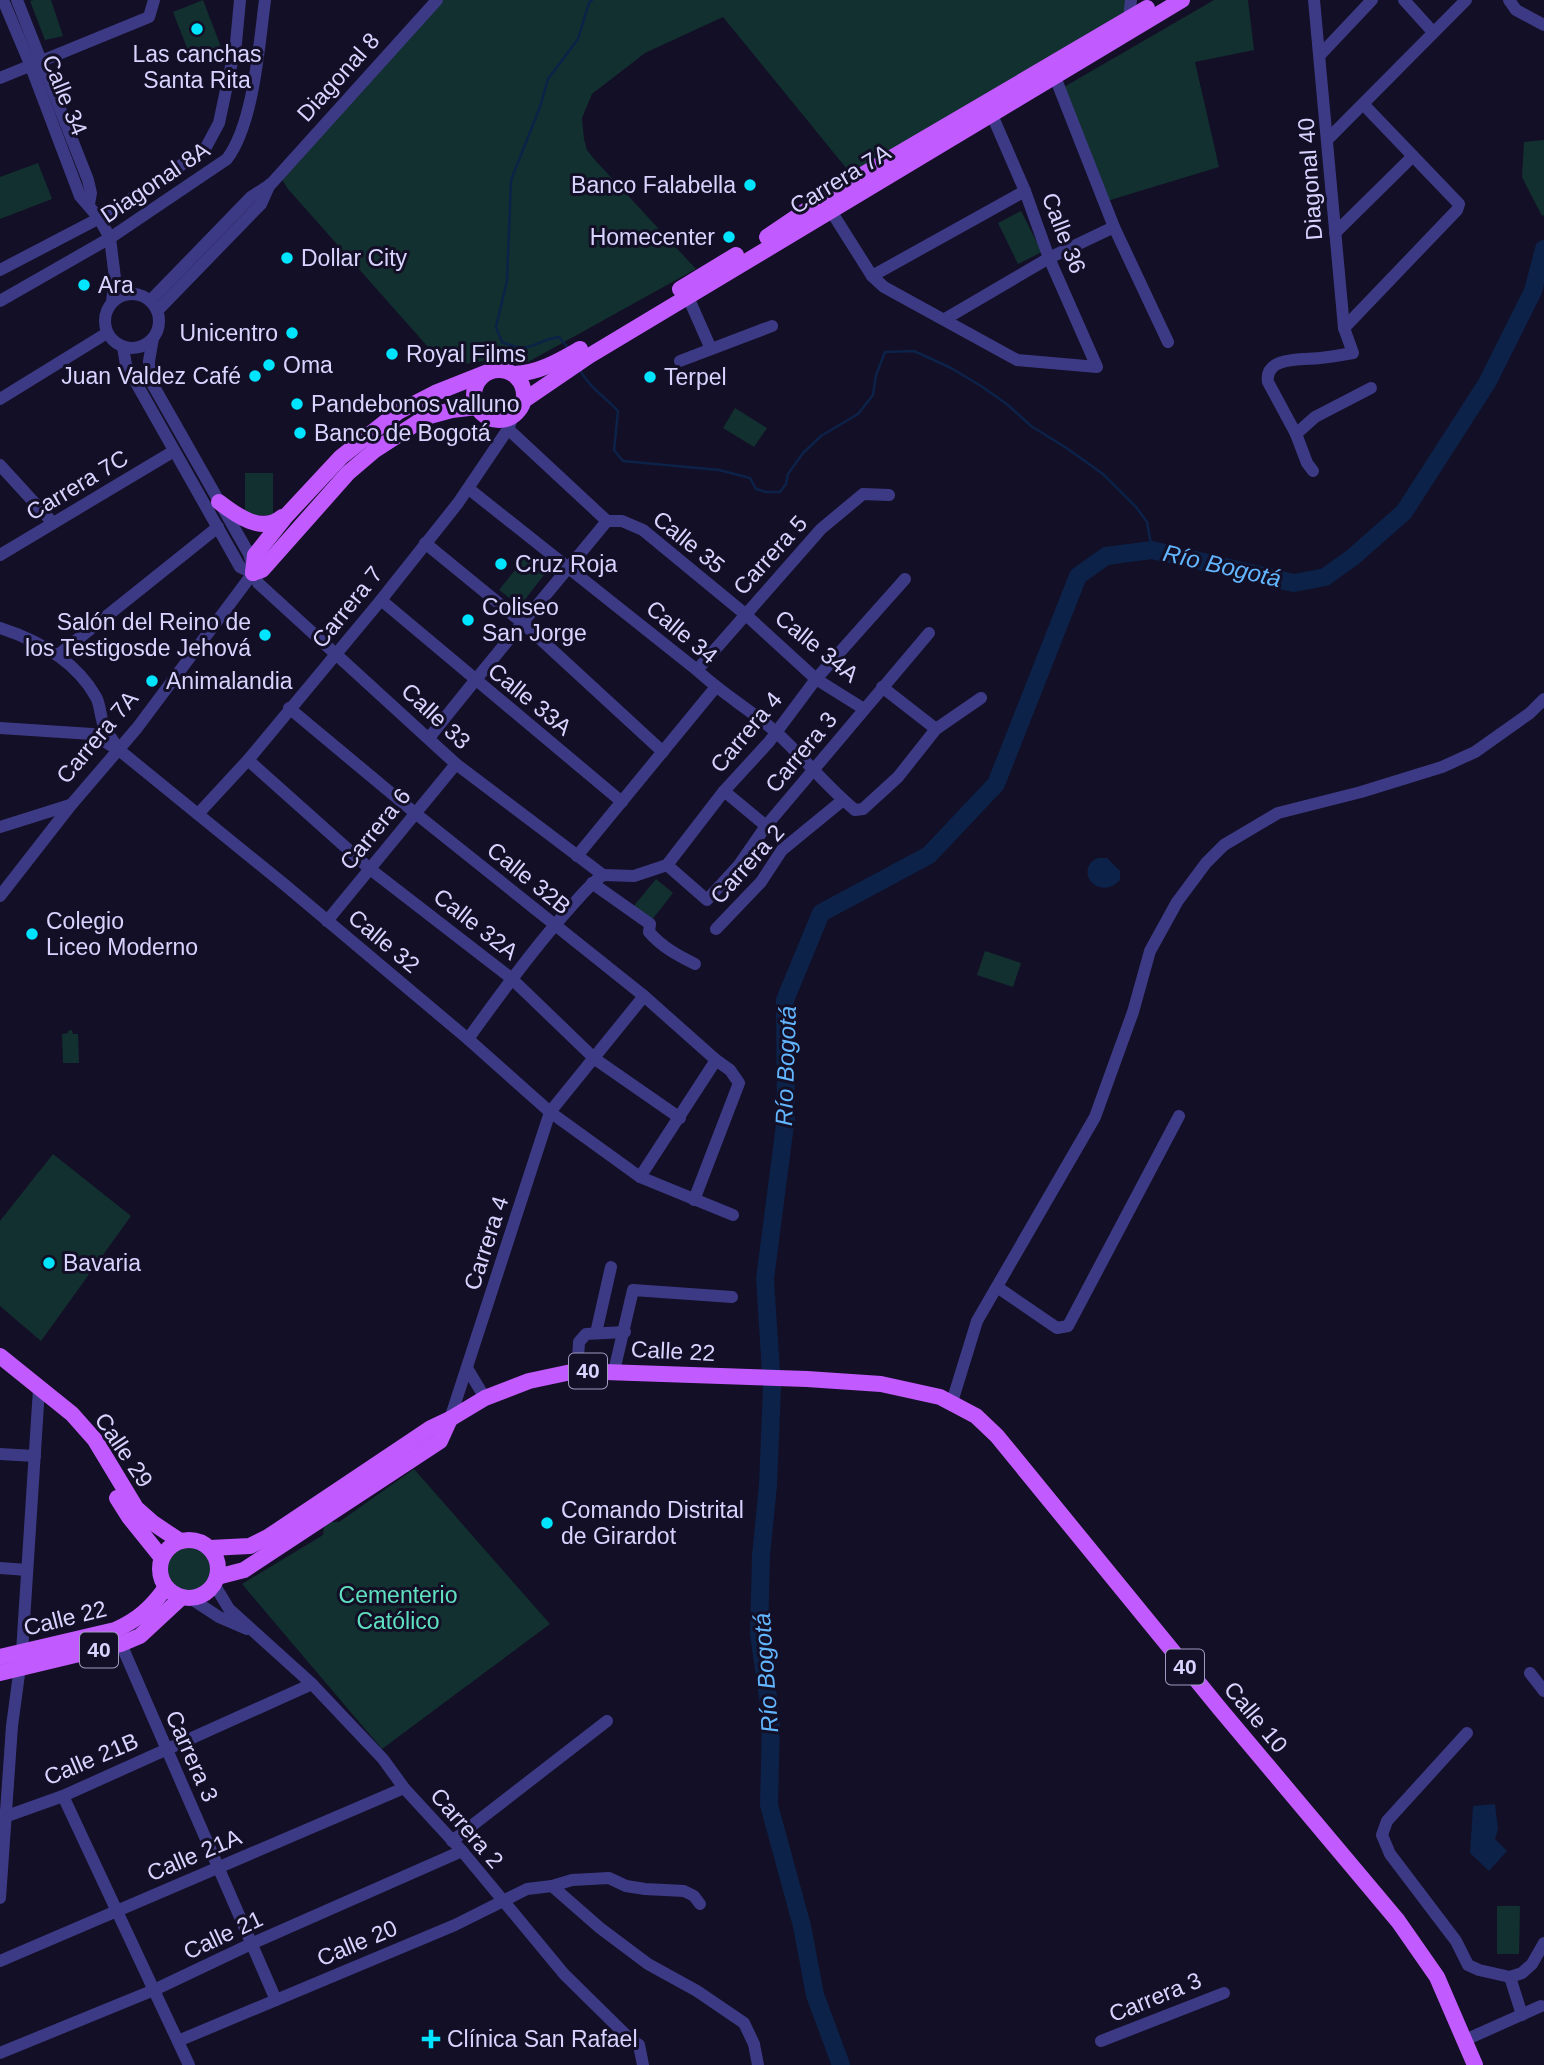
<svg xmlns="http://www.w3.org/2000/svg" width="1544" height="2065" viewBox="0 0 1544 2065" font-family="Helvetica,sans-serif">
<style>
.green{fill:#12302f}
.water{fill:#0c2248}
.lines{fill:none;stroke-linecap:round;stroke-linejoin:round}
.stream{stroke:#0c2248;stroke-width:2.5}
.river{stroke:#0c2248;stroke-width:18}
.minor{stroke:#3d3a85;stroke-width:12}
.major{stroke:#c25bff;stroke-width:16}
.poi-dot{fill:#00e5ff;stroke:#130f26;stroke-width:2.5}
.labels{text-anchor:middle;stroke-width:6;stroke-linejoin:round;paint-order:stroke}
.shield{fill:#130f26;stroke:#9e99be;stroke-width:2}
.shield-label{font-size:21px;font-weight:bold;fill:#d9d4ff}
.poi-label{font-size:23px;fill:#d9d4ff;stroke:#130f26;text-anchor:start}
.street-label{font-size:23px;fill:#d9d4ff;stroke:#130f26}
.park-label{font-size:23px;fill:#5fe0c0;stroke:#130f26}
.water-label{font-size:24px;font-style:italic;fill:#62b6ff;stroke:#130f26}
</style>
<rect width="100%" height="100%" fill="#130f26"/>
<!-- green -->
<g class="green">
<polygon points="33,0 51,0 63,36 45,40 30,1"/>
<polygon points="203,0 221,47 191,58 173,12"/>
<polygon points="437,0 1127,0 1126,17 851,174 723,17 645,53 592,94 582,118 584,139 587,150 594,159 696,269 528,362 499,359 464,364 436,356 288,189 277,172"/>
<polygon points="1214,0 1248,0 1254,50 1195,62 1219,167 1107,201 1064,87"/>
<polygon points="1544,140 1544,215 1542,216 1522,177 1524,142"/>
<polygon points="38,163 52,199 0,219 0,177"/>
<polygon points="1021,211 1042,252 1018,264 998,223"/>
<polygon points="735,408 767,428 754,447 723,428"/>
<rect x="245" y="473" width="28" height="42"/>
<polygon points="526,556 547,571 520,606 499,590"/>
<polygon points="656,879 673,893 651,921 633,907"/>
<polygon points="985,951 1021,963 1013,987 977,975"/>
<polygon points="72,1030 73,1034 78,1034 79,1063 63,1063 62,1034 68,1033 68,1031"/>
<polygon points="53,1154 131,1216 41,1341 0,1306 0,1221"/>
<polygon points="414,1469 550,1624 382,1749 242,1584 323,1535 324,1527 328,1522 339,1522"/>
<circle cx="189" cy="1569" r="23"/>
<polygon points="1497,1906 1520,1906 1519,1954 1497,1954"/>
</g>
<!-- water -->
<g class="water">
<path d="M1098 858H1107L1120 871V880C1111 890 1097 891 1089 879 1085 870 1089 861 1098 858Z"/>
<polygon points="1495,1804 1498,1829 1495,1839 1507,1851 1489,1871 1470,1853 1473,1806"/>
</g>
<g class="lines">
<!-- stream -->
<g class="stream">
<path d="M569 349 559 337C532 341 532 355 502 342L496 327 507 281 511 180 540 107 548 79 578 39 589 3 592 0"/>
<path d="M580 370C589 387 605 397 618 411L614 450 623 461 719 470 750 478 756 489 766 492H780L786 484 788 474 803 453 821 436 858 414 873 395 876 375 885 352 914 351 951 368 981 386 1008 405 1031 426 1065 447 1103 474 1136 507 1147 522 1152 550"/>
</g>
<!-- river -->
<polyline class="river" points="841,2065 815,1995 802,1926 769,1805 771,1718 759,1634 761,1556 768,1485 772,1388 765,1279 786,1117 785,1000 821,913 929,855 996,784 1078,576 1106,556 1152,550 1294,583 1325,577 1353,557 1404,512 1487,383 1533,291 1544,249"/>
<!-- minor -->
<g class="minor">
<polyline points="3,0 30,64 80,196 99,218 110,238 115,278 112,302"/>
<polyline points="17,0 88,180 91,193 89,204"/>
<polyline points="1404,0 1433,32"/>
<polyline points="1509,0 1516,10 1544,25"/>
<polyline points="1129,19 1131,0"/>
<polyline points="1320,55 1372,0"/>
<polyline points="1055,77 1114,227 1168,342"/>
<polyline points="0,78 149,17 154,0"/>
<polyline points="1328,139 1466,0"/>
<polyline points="831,211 872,276 884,287 1017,360 1097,367 1049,258 1025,191 992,115"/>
<polyline points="1335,233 1413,156"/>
<polyline points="0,270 113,211 205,149 219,123 236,43 240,0"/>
<polyline points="872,276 1025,191"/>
<circle cx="132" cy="321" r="27"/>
<polyline points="688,297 711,349"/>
<path d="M0 301 110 238 227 159C254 123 259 45 265 0"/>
<polyline points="150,301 251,197 271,184 437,0"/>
<polyline points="157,311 261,204 270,184"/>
<polyline points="945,319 1049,258 1114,227"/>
<polyline points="1344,328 1457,210 1459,204 1364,105"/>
<polyline points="153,338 149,361 149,378 249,554 258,583 456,764 603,875"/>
<polyline points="123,347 126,365 240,567 253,573"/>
<polyline points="680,361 772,326"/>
<polyline points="0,399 107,333"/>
<polyline points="508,429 607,521 622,521 643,530 745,614 816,679 864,709"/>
<polyline points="1296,434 1315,417 1371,388"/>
<polyline points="0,465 53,523"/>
<path d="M1313 471 1307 463 1296 434 1268 382C1264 356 1303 360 1320 358 1331 357 1342 355 1353 353L1344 328 1314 0"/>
<path d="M469 489 697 670C722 694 753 711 778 734 805 759 827 787 855 810L863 809 898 777 936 729 981 698"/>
<polyline points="425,543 524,624 663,752"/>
<polyline points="0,555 174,451"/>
<polyline points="381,600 622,802"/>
<path d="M0 628C37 640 76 661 96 697 100 704 100 714 103 723 106 731 112 739 117 747"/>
<polyline points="58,655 218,527"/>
<polyline points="697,670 821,529 863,494 889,495"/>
<polyline points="882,687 936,729"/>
<polyline points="289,708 415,813 644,996 716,1060 730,1070 739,1083 694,1200"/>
<polyline points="0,728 92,734 119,750 285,885 468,1039 550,1112 640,1177 733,1215"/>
<path d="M429 738C487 664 548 593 607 521"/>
<polyline points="248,760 370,869 511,978 595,1059 680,1118"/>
<polyline points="724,791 766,826"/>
<polyline points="198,814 248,760 381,600 458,503 508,429 513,416"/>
<polyline points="0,827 70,805"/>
<polyline points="577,856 715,688"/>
<polyline points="667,865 707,900 739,865 766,826 929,633"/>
<polyline points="603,875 634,876 667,865 724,791 769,742 816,679 905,579"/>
<path d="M592 883 650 924 649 932C662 947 677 955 695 964"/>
<polyline points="0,896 71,805 137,728 253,573"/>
<polyline points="327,921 456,764"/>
<polyline points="716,929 761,882 782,850 843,800"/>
<path d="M468 1039C498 997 528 956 561 918 575 903 587 886 603 875"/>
<polyline points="640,1177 716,1060"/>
<polyline points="997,1287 1057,1328 1068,1326 1179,1116"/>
<polyline points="596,1333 611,1267"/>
<polyline points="578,1359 579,1342 586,1334 625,1332"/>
<polyline points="467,1368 485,1398"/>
<polyline points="614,1371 633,1290 732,1297"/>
<polyline points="952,1402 977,1321 1095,1117 1133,1012 1150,951 1177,902 1206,863 1224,845 1278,813 1361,792 1442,767 1475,752 1530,713 1544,699"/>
<polyline points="450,1419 550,1112 644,996"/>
<polyline points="0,1454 35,1456"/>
<polyline points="0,1568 27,1570"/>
<polyline points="214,1584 229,1609 312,1684 383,1759 404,1788 462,1851 564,1974 629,2038 639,2045 643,2065"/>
<polyline points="190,1598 219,1617 247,1629"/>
<polyline points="121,1644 276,2000"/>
<polyline points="1530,1673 1544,1691"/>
<polyline points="1467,1733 1387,1821 1382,1835 1390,1854 1456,1941 1468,1965 1479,1970 1510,1977 1522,1973 1532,1964 1544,1943"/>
<polyline points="63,1796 189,2065"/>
<polyline points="0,1815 7,1816 63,1796 312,1684"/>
<polyline points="452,1841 607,1721"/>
<polyline points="552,1886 600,1928 648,1964 697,1991 744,2023 754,2044 758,2065"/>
<polyline points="0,1898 12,1726 22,1652 39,1389"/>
<polyline points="0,1961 404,1788"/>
<polyline points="1510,1977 1522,2015"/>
<polyline points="1465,2040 1541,2006"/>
<polyline points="178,2041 455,1925 527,1889 552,1886 572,1880 609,1878 626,1886 645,1889 684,1891 694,1896 700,1904"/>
<polyline points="1101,2041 1224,1993"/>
<polyline points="0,2053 154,1990 251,1944 462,1851"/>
</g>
<!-- major -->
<g class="major">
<polyline points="767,237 835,191 1147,8"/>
<polyline points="680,289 736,255"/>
<circle cx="499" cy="395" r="25"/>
<path d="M514 374C539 373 559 361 580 349"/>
<polyline points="523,401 589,356 1182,0"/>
<path d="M219 502C237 516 262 534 282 517"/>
<polyline points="253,573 255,555 286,516 341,457 398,412 435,393 488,372"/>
<polyline points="253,573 262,570 348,473 375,450 426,417 452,410 477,407"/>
<polyline points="0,1356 72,1414 95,1440 136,1508 153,1523 180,1541"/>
<polyline points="117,1498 129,1517 162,1558"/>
<circle cx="189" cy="1569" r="29"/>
<polyline points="210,1548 250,1546 268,1537 431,1428 450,1419 485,1398 529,1381 576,1371 807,1379 881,1384 940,1397 976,1416 997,1436 1220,1709 1398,1921 1437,1977 1475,2065"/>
<polyline points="217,1577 244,1570 440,1441 450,1419"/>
<path d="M0 1657 115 1630C138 1620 152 1607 166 1587"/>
<polyline points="0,1673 121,1644 140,1636 182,1597"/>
</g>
</g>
<!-- markers -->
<g class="poi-dot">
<circle cx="197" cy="29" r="7"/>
<circle cx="750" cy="185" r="7"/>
<circle cx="729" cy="237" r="7"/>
<circle cx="287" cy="258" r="7"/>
<circle cx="84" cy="285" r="7"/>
<circle cx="292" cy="333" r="7"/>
<circle cx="392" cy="354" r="7"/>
<circle cx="269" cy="365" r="7"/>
<circle cx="255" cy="376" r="7"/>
<circle cx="650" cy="377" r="7"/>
<circle cx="297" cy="404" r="7"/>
<circle cx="300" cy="433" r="7"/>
<circle cx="501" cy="564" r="7"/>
<circle cx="468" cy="620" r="7"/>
<circle cx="265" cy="635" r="7"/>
<circle cx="152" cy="681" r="7"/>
<circle cx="32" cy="934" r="7"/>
<circle cx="49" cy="1263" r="7"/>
<circle cx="547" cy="1523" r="7"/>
<path d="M427.5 2028.5h7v7h7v7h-7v7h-7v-7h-7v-7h7z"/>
</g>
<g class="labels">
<!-- shield labels -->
<g class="shield">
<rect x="569" y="1353.5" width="38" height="35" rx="5"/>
<rect x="80" y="1632.5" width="38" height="35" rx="5"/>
<rect x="1166" y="1649.5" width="38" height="35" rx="5"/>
</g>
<g class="shield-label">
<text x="588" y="1378">40</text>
<text x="99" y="1657">40</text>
<text x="1185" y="1674">40</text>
</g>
<!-- poi labels -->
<g class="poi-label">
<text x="197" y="62" text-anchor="middle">Las canchas<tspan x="197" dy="26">Santa Rita</tspan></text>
<text x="736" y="193" text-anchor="end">Banco Falabella</text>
<text x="715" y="245" text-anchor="end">Homecenter</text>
<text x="301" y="266">Dollar City</text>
<text x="98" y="293">Ara</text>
<text x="278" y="341" text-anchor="end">Unicentro</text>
<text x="406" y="362">Royal Films</text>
<text x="283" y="373">Oma</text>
<text x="241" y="384" text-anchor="end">Juan Valdez Café</text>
<text x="664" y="385">Terpel</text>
<text x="311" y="412">Pandebonos valluno</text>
<text x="314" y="441">Banco de Bogotá</text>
<text x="515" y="572">Cruz Roja</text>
<text x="482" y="615">Coliseo<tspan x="482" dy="26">San Jorge</tspan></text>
<text x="251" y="630" text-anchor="end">Salón del Reino de<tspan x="251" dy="26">los Testigosde Jehová</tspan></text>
<text x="166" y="689">Animalandia</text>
<text x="46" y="929">Colegio<tspan x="46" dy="26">Liceo Moderno</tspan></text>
<text x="63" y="1271">Bavaria</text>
<text x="561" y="1518">Comando Distrital<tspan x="561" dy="26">de Girardot</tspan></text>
<text x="447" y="2047">Clínica San Rafael</text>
</g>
<!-- street labels -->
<g class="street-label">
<text transform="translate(338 77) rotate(-48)" y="8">Diagonal 8</text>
<text transform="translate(65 95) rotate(68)" y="8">Calle 34</text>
<text transform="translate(840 179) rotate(-31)" y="8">Carrera 7A</text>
<text transform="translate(1310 179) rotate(-94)" y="8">Diagonal 40</text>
<text transform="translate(155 182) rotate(-34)" y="8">Diagonal 8A</text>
<text transform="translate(1064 233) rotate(69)" y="8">Calle 36</text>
<text transform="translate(77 485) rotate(-31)" y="8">Carrera 7C</text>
<text transform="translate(689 542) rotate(39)" y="8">Calle 35</text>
<text transform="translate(770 555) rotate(-48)" y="8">Carrera 5</text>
<text transform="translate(347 607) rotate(-51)" y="8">Carrera 7</text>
<text transform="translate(682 632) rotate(40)" y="8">Calle 34</text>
<text transform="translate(817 646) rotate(39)" y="8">Calle 34A</text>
<text transform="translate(530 699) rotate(39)" y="8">Calle 33A</text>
<text transform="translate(436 716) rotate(43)" y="8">Calle 33</text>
<text transform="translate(746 732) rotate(-50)" y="8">Carrera 4</text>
<text transform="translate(97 737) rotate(-50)" y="8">Carrera 7A</text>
<text transform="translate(801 752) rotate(-50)" y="8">Carrera 3</text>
<text transform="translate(375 829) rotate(-51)" y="8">Carrera 6</text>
<text transform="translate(747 864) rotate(-48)" y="8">Carrera 2</text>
<text transform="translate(529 878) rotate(39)" y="8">Calle 32B</text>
<text transform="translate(476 924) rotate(38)" y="8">Calle 32A</text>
<text transform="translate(384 941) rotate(40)" y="8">Calle 32</text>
<text transform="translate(486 1243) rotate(-72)" y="8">Carrera 4</text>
<text transform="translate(673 1351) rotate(3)" y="8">Calle 22</text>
<text transform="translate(124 1450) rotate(56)" y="8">Calle 29</text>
<text transform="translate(65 1618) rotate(-14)" y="8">Calle 22</text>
<text transform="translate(1256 1717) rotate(50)" y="8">Calle 10</text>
<text transform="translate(192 1756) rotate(66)" y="8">Carrera 3</text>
<text transform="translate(91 1759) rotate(-23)" y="8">Calle 21B</text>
<text transform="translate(467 1828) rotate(49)" y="8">Carrera 2</text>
<text transform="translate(194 1855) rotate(-23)" y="8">Calle 21A</text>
<text transform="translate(223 1935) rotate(-25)" y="8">Calle 21</text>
<text transform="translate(357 1943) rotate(-23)" y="8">Calle 20</text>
<text transform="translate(1155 1997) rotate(-22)" y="8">Carrera 3</text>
</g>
<!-- park labels -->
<g class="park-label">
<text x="398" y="1603">Cementerio<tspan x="398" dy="26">Católico</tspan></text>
</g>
<!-- water labels -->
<g class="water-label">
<text transform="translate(1222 566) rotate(13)" y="8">Río Bogotá</text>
<text transform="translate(786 1066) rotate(-88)" y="8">Río Bogotá</text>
<text transform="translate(766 1673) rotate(-94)" y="8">Río Bogotá</text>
</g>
</g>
</svg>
